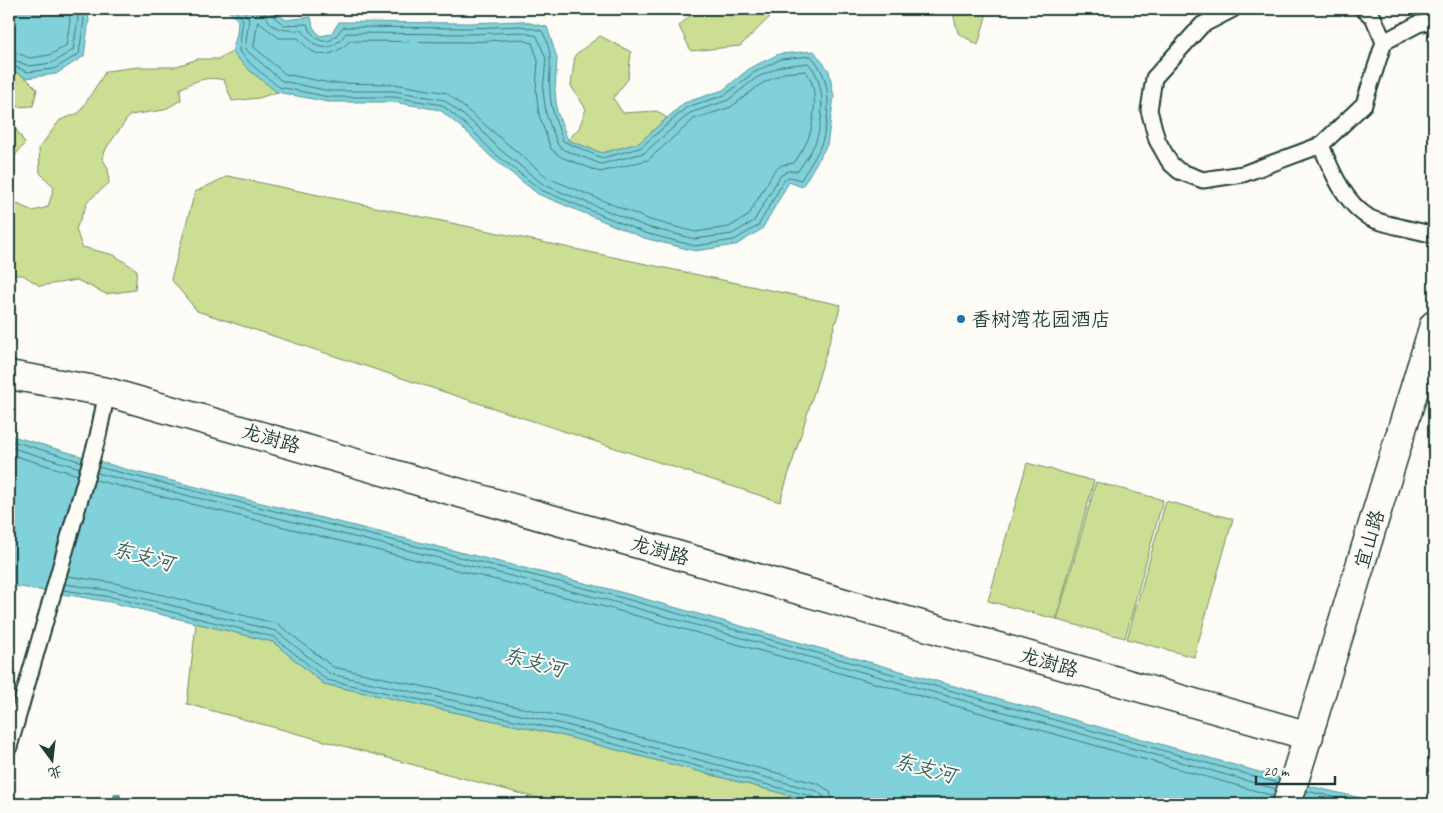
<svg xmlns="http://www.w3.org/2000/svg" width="1443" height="813" viewBox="0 0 1443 813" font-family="Caveat,'LXGW WenKai TC',sans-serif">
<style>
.green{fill:#cbde93;stroke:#758e64}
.water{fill:#80d1da;stroke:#599698}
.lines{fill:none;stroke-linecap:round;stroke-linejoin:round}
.shore{stroke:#467876;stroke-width:1}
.stream{stroke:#599698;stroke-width:8}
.lane-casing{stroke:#1f3d34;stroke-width:19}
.street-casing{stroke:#1f3d34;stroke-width:31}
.lane{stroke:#fdfcf7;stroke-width:15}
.street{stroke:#fdfcf7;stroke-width:28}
.poi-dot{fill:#1f6fb2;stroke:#fdfcf7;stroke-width:2}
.labels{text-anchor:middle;stroke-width:4;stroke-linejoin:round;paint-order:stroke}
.poi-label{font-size:20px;fill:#1f3d34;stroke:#fdfcf7;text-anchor:start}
.street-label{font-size:20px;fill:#1f3d34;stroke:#fdfcf7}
.water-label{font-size:21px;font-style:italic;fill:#37625e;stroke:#fdfcf7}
</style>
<rect width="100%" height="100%" fill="#fdfcf7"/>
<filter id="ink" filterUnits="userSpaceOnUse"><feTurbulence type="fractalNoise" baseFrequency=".02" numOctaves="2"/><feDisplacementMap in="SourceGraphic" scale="10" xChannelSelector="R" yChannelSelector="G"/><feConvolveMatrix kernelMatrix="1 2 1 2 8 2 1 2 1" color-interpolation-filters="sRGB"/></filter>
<g filter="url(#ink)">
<!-- green -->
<g class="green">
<polygon points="697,9 772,9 771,16 740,46 691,51 679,26"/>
<polygon points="952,9 988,9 978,45 958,33"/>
<polygon points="600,36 631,52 628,79 613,98 623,113 657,111 667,118 639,143 602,153 568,140 579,128 586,109 571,86 575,55"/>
<path d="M232 52 249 70 277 92 259 98 232 101 224 80C207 76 196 80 180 89L181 100 164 110 130 115 107 147 102 158 108 168 109 183 88 201 76 229 82 247 114 255 137 270 135 290 106 294 77 280 40 286 23 275H9V205L17 204 33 211 48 207 54 187 40 173 39 148 60 120 79 113 106 71 138 67H174L198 59H219Z"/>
<polygon points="9,68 26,78 37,89 33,106 16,107 10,120 25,143 14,157 9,157"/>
<polygon points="228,176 841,305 780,502 197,311 171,279 195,192"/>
<polygon points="1027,463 1094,481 1056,619 988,601"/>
<polygon points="1096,482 1163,500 1125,638 1057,620"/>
<polygon points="1166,501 1233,519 1194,657 1127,639"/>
<polygon points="196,623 273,642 324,684 560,735 823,804 559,804 187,704"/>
</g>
<!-- water -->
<g class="water">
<polygon points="9,9 87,9 89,20 84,56 56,74 26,78 9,68"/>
<polygon points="226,9 276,9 276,12 286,20 311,17 313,27 320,36 331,34 339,22 470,23 521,21 547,27 557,58 555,90 557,112 568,140 602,153 639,143 684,103 723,90 750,68 779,54 814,51 829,71 834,97 827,145 802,187 789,182 762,229 736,245 695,251 644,238 538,194 491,157 469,134 440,110 393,102 328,102 277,92 249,70 232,52 237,34 238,20"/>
<polygon points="9,435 132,471 613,590 1309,786 1387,804 823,804 560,735 324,684 273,642 110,602 9,585"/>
</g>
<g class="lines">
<!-- shore -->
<g class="shore">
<path d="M233 9 243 19 239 51 253 66 279 87 329 97H394L442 105 473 131 494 153 541 190 645 233 695 246 734 240 758 226 785 179 790 177 801 180C808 168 818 154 822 142 830 113 833 79 811 56L781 59 753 73 725 95 687 107 640 148 602 158 563 141C557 125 551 110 550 92 548 69 555 54 542 31L521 26 470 28 343 27C340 30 338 34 335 37 322 48 311 35 307 24L284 25 272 15 271 9"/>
<path d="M243 9 249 20 245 49 282 81 329 91H394L444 100 477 126 498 148 544 185 647 227 695 239 732 234 754 221 780 176 788 171H798C804 162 812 151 816 141 824 117 826 81 808 63L782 66 756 78 728 100 690 113 644 153 601 164 564 150 558 145 546 114 543 90 546 59 537 36 520 32 470 34 346 33C343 36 342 40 338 42 322 55 310 42 302 30 286 31 266 31 265 9"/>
<path d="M258 22 279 38H298C316 60 330 59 350 41L470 42 519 39 532 43 538 60 536 90 539 115 551 149 561 157 600 172 648 160 694 119 731 107 761 84 784 73 805 71C819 85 815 121 808 139 805 147 799 155 794 163L782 165 774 171 748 216 729 227 695 232 650 220 548 178 447 93 394 84 330 83 285 74 254 47Z"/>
<polyline points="9,50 30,58 50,55 66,46 70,20 68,9"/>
<polyline points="9,58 29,66 52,63 73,50 78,20 76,9"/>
<polyline points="9,64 27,72 54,69 79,54 84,20 82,9"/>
<polyline points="9,440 82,462"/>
<polyline points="9,447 80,468"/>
<polyline points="9,454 78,475"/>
<polyline points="98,467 612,595 1278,783"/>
<polyline points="97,473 611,601 1276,789"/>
<polyline points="95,480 609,608 1274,796"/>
<polyline points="67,576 115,583 278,624 333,667 564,717 819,784 830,792 833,804"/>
<polyline points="65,584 113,591 276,631 330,674 563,724 817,791 823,796 825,804"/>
<polyline points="63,590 111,597 274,637 327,680 561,730 814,797 819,804"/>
<polyline points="1307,791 1365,804"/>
</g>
<!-- stream -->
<polyline class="stream" points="116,804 117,797"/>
<defs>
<g id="lane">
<polyline points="1233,9 1202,25 1154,78 1149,110 1157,140 1170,163 1179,171 1203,180 1243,174 1321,145 1364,104 1384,42 1373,17 1363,9"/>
<polyline points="1384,42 1418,24 1434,21"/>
<path d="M1321 145C1331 170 1345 204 1370 218 1384 225 1417 230 1434 235"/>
<polyline points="9,747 98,436 107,392"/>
</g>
<g id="street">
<polyline points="9,375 107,392 1309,736"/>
<polyline points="1287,804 1434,325"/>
</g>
</defs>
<!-- lane casing -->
<use href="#lane" class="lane-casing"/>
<!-- street casing -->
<use href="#street" class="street-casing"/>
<!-- lane -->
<use href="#lane" class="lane"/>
<!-- street -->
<use href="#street" class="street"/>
</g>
</g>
<!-- markers -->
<circle class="poi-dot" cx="961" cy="319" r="5"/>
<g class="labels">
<!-- poi labels -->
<g class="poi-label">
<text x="971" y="326">香树湾花园酒店</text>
</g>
<!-- street labels -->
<g class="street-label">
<text transform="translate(271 438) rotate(16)" y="7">龙澍路</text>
<text transform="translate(1369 539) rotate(-73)" y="7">宜山路</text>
<text transform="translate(660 550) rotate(16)" y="7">龙澍路</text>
<text transform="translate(1049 662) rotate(16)" y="7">龙澍路</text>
</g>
<!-- water labels -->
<g class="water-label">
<text transform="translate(143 556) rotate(15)" y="7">东支河</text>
<text transform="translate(534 662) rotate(15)" y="7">东支河</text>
<text transform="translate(925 768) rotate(15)" y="7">东支河</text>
</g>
</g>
<!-- margin -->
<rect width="1443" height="813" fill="none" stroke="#fdfcf7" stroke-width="30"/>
<rect x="15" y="15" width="1413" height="783" fill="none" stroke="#1f3d34" stroke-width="2" filter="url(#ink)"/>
<!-- north arrow -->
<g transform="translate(52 760) rotate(165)" stroke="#fdfcf7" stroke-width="4" paint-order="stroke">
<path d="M0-4L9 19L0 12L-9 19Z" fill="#1f3d34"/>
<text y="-8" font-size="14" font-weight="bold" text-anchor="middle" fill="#1f3d34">北</text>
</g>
<!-- scale -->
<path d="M1256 776v8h79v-8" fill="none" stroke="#1f3d34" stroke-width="2.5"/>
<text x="1263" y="776" font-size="15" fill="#1f3d34" stroke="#fdfcf7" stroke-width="4" paint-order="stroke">20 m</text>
</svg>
